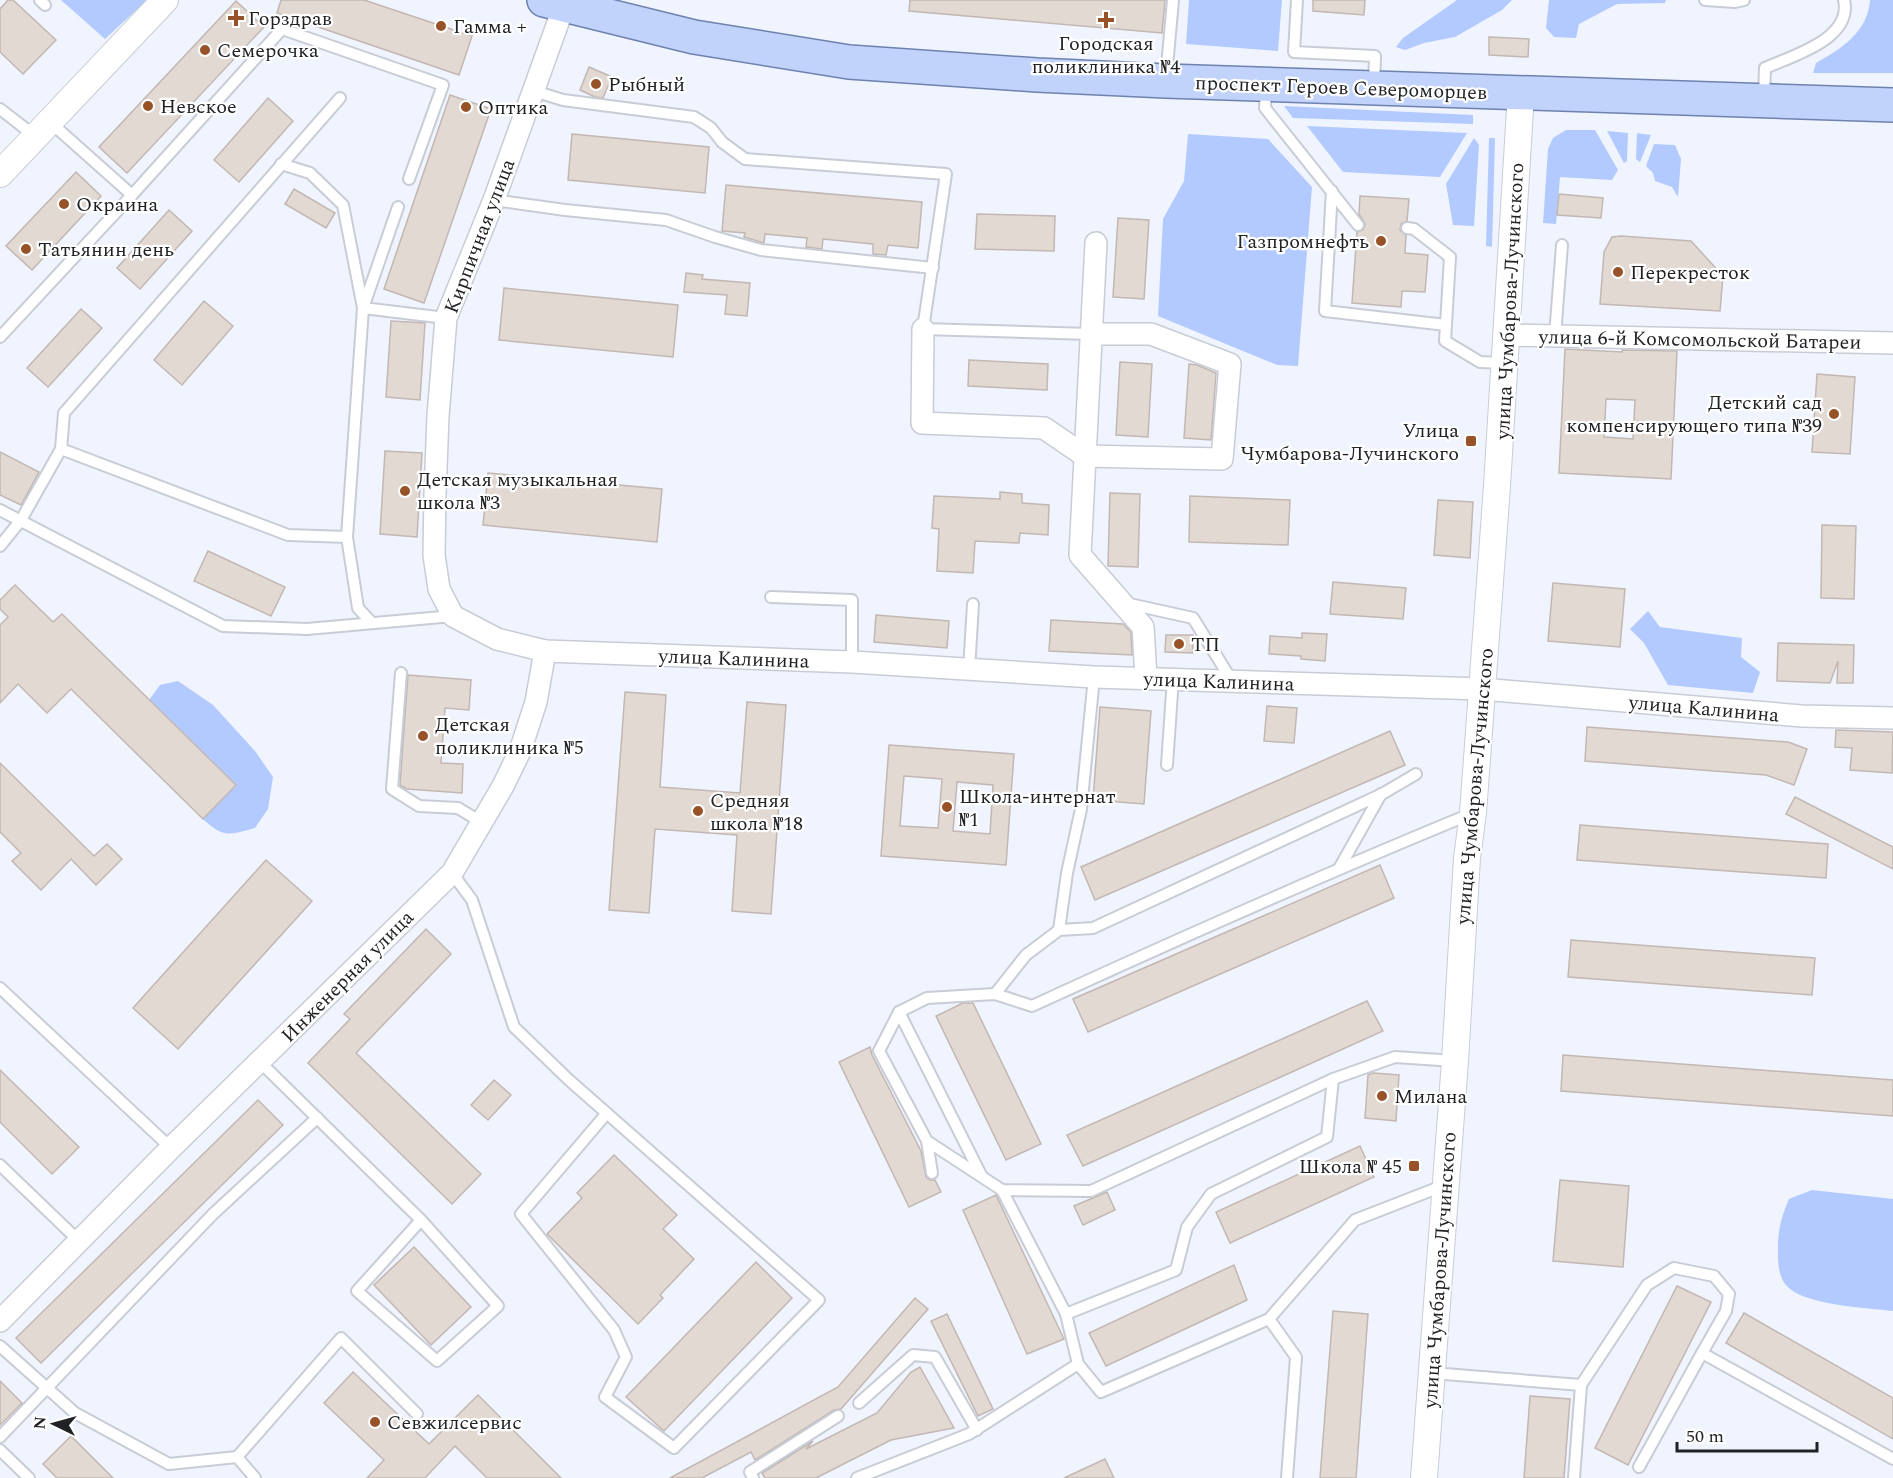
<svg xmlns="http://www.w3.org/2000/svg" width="1893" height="1478" viewBox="0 0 1893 1478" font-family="Spectral,serif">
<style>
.green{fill:#b2caff}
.building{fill:#e3d9d3;stroke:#c2b7b2;stroke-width:1.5;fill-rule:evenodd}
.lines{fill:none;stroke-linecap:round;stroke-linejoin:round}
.service-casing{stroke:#c8ccd5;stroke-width:14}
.minor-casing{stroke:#c8ccd5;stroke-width:24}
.tertiary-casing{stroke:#c8ccd5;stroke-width:28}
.primary-casing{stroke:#6e82ae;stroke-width:36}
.service{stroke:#fff;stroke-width:10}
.minor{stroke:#fff;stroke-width:21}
.tertiary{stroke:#fff;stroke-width:26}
.primary{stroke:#c1d3fb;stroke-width:33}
.poi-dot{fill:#975227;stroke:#fff;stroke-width:2}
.labels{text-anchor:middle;stroke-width:4.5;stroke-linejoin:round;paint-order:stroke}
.poi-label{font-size:20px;fill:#202225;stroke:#fff;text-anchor:start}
.street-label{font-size:20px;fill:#202225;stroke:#fff}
</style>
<rect width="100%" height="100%" fill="#f0f4fe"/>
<!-- green -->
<g class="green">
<polygon points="61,0 147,0 105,39"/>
<polygon points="1189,0 1282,0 1278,51 1186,44"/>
<polygon points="1457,0 1512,0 1502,10 1455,37 1424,43 1405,50 1396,47 1403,38"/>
<polygon points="1549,0 1666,0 1665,3 1617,4 1579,24 1576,38 1554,37 1546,28"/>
<path d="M1870 0H1893V73H1813L1816 63C1841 49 1868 32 1870 0Z"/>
<polygon points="1284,106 1473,115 1473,124 1293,118"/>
<polygon points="1307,126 1467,133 1440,177 1343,172"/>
<polygon points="1566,130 1595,130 1618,170 1612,180 1560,177 1556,224 1543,223 1548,149 1553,138"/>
<polygon points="1607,131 1628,133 1627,161 1624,163"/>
<polygon points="1637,133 1651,135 1640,162 1636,159"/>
<polygon points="1188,134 1268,139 1312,187 1298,366 1277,365 1158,316 1163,219 1184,181"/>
<polygon points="1474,138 1479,145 1474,226 1453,225 1446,184"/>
<polygon points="1489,138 1495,138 1492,247 1486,246"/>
<polygon points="1654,144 1675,145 1681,159 1678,197 1672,187 1655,181 1653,173 1646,166"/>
<polygon points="1648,611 1660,627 1742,638 1741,657 1760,672 1753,693 1668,685 1644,643 1630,629"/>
<path d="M178 681 213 705 255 751 273 777 268 809 255 828C230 835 223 838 203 819L236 785 149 700 160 685Z"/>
<path d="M1812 1190 1893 1199V1311C1867 1308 1807 1305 1789 1288 1779 1280 1778 1265 1778 1254 1777 1234 1781 1217 1789 1199Z"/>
</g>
<!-- building -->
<g class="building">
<polygon points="8,0 13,0 56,40 23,74 0,52 0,9"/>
<polygon points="281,0 364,0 472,36 459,75 277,13"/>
<polygon points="910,0 1165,0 1162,33 909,11"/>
<polygon points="1313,0 1365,0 1364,15 1313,11"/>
<polygon points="236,1 264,27 127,173 99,147"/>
<polygon points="1489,37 1529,39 1528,57 1489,55"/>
<polygon points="589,67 612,77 603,98 595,97 580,90"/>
<polygon points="450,95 491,109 424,303 384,289"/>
<polygon points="268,98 293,121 239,182 214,160"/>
<polygon points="572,134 709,147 705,193 568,180"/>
<polygon points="76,172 101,196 32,270 6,246"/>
<polygon points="726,185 922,202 918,248 888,245 886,255 873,254 873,244 823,239 822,249 806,247 807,238 765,234 764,243 744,237 745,233 722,231"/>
<polygon points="294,189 335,213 326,228 285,204"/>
<polygon points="1559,194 1603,198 1601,218 1557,215"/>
<polygon points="1360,196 1409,199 1407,221 1401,224 1400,230 1406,235 1405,253 1428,255 1425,292 1402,291 1401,307 1352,303 1357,232 1363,230 1365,224 1359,214"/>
<polygon points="169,210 192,231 140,289 117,268"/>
<polygon points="977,214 1055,216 1054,251 975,249"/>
<polygon points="1118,218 1149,220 1144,299 1113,297"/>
<polygon points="1621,236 1691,241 1723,276 1720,311 1600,304 1604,252 1612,237"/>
<polygon points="686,273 703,275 702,279 750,283 747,316 725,314 727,295 684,292"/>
<polygon points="504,288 678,305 673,357 499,340"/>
<polygon points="204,301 233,326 182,385 154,360"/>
<polygon points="81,309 102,328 48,387 27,368"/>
<polygon points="391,321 425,323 420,400 386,397"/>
<path d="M1565 349 1622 352V350L1677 351 1671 479 1559 473ZM1606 399 1635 400 1633 439 1604 437Z"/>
<polygon points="969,360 1048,364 1047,390 968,386"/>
<polygon points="1120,362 1152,364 1148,437 1116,435"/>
<polygon points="1189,364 1197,365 1216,373 1211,440 1184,438"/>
<polygon points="1817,374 1855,377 1850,454 1812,452"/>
<polygon points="385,451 422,453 417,537 380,534"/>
<polygon points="0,452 39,472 21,505 0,495"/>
<polygon points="488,473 662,489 657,542 483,525"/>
<polygon points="1000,492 1022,494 1022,503 1049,505 1048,535 1020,533 1019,543 975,541 973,573 937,571 939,529 932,528 934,496 1000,499"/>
<polygon points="1110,493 1140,494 1138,567 1108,566"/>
<polygon points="1190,496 1290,500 1288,545 1189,542"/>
<polygon points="1438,500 1473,502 1470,558 1434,555"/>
<polygon points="1822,525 1856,526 1854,599 1821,598"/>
<polygon points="208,551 285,587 271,616 194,581"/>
<polygon points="1333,582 1406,588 1403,619 1330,614"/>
<polygon points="1553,583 1625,589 1620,647 1548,641"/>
<polygon points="15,585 53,622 62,614 236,785 203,819 71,689 47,713 18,684 0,703 0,625 8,617 0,609 0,600"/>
<polygon points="876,615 949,621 947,648 874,642"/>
<polygon points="1051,620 1123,624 1131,632 1132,655 1049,651"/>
<polygon points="1302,633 1327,634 1325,661 1301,659 1301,656 1269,654 1270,636 1302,638"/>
<polygon points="1166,635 1193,635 1193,653 1165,652"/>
<polygon points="1778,643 1854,645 1853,683 1837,683 1838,661 1830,683 1777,681"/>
<polygon points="408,675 471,680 469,710 445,708 441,763 463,764 462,793 407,789 400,785"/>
<polygon points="625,692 666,695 660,787 740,793 747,702 786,705 771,914 732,911 737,835 655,829 649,913 609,910"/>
<polygon points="1267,706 1297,708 1294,743 1264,741"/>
<polygon points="1100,707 1151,711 1144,804 1093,800"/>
<polygon points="1587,727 1788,742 1807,749 1794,785 1766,775 1585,761"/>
<polygon points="1836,730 1893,732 1892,773 1850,770 1852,748 1835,747"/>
<polygon points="1390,731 1405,765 1095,900 1081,867"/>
<path d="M889 745 1014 754 1006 865 881 856ZM904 776 942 779 938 828 900 826ZM957 782 993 785 990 834 953 831Z"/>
<polygon points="0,763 94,856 107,844 122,859 96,885 71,859 41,890 12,861 21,853 0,832"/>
<polygon points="1795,797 1893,847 1893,869 1786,814"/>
<polygon points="1580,825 1828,844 1826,878 1577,860"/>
<polygon points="266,860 312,901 178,1049 133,1008"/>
<polygon points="1380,865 1394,898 1088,1032 1073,999"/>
<polygon points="426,929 451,954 356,1053 481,1174 452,1204 308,1063 350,1019 344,1014"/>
<polygon points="1571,940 1815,958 1812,995 1568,977"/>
<polygon points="1367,1001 1383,1031 1083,1166 1067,1135"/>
<polygon points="963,1003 973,1003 1041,1144 1006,1160 936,1016"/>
<polygon points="870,1047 872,1055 921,1151 926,1177 930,1180 935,1180 941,1192 909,1207 839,1062"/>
<polygon points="1563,1055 1893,1080 1893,1116 1561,1091"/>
<polygon points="0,1070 79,1147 52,1174 0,1122"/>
<polygon points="1373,1073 1399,1075 1396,1121 1365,1118 1368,1075"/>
<polygon points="494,1080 511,1095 488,1120 471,1105"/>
<polygon points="258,1100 283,1125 41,1363 16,1338"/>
<polygon points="1360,1146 1374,1177 1230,1243 1216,1212"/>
<polygon points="614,1155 677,1215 663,1229 694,1259 660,1295 663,1298 638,1324 547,1234 582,1198 577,1193"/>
<polygon points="1560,1180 1629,1186 1623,1267 1553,1261"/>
<polygon points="1107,1192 1115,1210 1083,1225 1074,1206"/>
<polygon points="996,1195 1064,1339 1027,1354 963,1210"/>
<polygon points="414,1247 471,1307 431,1345 374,1285"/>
<polygon points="756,1262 792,1298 664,1431 626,1397"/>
<polygon points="1234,1265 1247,1300 1106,1366 1089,1333"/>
<polygon points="1677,1286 1711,1302 1628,1465 1595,1448"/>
<polygon points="915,1298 928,1309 841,1409 834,1410 755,1460 751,1452 702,1478 670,1478 838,1387"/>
<polygon points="1333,1311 1368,1314 1356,1478 1320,1478"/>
<polygon points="1744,1313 1893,1398 1893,1439 1726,1343"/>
<polygon points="947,1314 993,1409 978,1416 931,1321"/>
<polygon points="920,1367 954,1428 891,1440 816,1478 765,1478 762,1473 813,1441 806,1449 877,1413 911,1372"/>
<polygon points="353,1372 429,1444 478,1395 561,1478 487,1478 455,1446 425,1478 367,1478 384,1460 324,1403"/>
<polygon points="0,1381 22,1403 0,1425"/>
<polygon points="1530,1396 1570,1399 1564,1478 1524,1478"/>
<polygon points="71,1436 113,1478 57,1478 43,1464"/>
<polygon points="1105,1459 1114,1478 1064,1478"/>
</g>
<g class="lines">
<defs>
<g id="service">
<polyline points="40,0 45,5"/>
<polyline points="1297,0 1294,52 1375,56 1374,84"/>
<polyline points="1705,0 1735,2 1744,0"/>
<polyline points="1166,78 1173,0"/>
<polyline points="1266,88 1265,108 1358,225"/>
<polyline points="534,91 563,100 694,117 711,128 722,142 745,159 946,174 923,329 1090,334"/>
<path d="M1764 97 1765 68C1792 56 1853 39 1844 0"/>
<polyline points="0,109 35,136"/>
<polyline points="50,122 132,195 282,29 443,85 409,179"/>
<polyline points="281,164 310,173 343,205 363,308 347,537 358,608 372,623"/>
<polyline points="1332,191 1325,311 1446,325"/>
<polyline points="494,200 565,210 666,220 715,237 761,250 933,268"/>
<polyline points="398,207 363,308 446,318"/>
<polyline points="1407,228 1414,229 1450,257 1445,341 1480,362 1505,363"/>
<polyline points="1555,336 1562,245"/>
<polyline points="0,337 132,195"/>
<polyline points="61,449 288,535 347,537"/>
<polyline points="0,510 223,626 307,629 453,616"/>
<polyline points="0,546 21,520 61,449 64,413 340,98"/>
<polyline points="771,597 852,600 852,662"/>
<polyline points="1125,603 1193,618 1232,681"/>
<polyline points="969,670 973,604"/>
<polyline points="401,673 392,789 419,806 458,808 481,822"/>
<polyline points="1167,765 1173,678"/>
<polyline points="1340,867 1381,794"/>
<polyline points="452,873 472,900 514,1027 569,1080 819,1300 674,1448 605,1397 626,1357 614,1330 521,1214 607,1113"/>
<polyline points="1059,930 1093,928 1382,794 1416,774"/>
<polyline points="0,988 171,1148"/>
<polyline points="995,994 1026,955 1059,930 1067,873 1081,809 1094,677"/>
<polyline points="899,1012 981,1175"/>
<path d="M1455 1061 1395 1057 1333 1079 1091 1191 1002 1190 927 1141 879 1051 899 1012 927 998 995 994 1032 1006C1178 939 1324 874 1473 813"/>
<polyline points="260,1062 421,1220 498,1306 437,1361 357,1291 421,1220"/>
<polyline points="927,1141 932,1173"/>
<polyline points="0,1165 78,1240"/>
<polyline points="1002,1190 1066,1314 1078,1364 1101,1392 1269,1319 1355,1220 1445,1185"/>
<polyline points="1066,1314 1176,1270 1187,1227 1211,1194 1327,1137 1333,1079"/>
<polyline points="1269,1319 1296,1357 1287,1478"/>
<polyline points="0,1346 75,1413 169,1464 237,1457 341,1338 417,1414"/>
<polyline points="1432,1373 1581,1385 1574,1478"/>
<polyline points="1581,1385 1647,1285 1674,1268 1714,1276 1729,1294 1726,1311 1702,1353"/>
<polyline points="859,1403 913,1355 935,1357 977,1430"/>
<polyline points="0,1437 213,1214 317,1118"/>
<polyline points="0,1450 29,1478"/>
<polyline points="237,1457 255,1478"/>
<polyline points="1639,1467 1702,1353 1893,1459"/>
<polyline points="753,1478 750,1472 838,1416"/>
<polyline points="857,1478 969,1434 1078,1364"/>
</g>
<g id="minor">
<polyline points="1096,243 1080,555 1143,627 1146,678"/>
<polyline points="923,329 922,423 1044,428 1085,456 1222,459 1230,364 1151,334 1090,334"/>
<polyline points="1507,335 1893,343"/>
<polyline points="545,651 852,662 1094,677 1482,689 1802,716 1893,718"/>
<polyline points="0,1321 171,1148 452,873 503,786 520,751 536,702 545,651 497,639 453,616 439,589 434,555 435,494 438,416 446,318 494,200 564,6"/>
</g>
<g id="tertiary">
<polyline points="0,174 165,0"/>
<polyline points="1424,1478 1455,1061 1467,858 1473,813 1497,486 1521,93"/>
</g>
<polyline id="primary" points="544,0 694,37 849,62 1037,75 1166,81 1893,105"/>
</defs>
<!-- service casing -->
<use href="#service" class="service-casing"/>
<!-- minor casing -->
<use href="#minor" class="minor-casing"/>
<!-- tertiary casing -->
<use href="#tertiary" class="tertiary-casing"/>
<!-- primary casing -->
<use href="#primary" class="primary-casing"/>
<!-- service -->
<use href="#service" class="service"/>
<!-- minor -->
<use href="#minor" class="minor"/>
<!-- tertiary -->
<use href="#tertiary" class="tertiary"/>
<!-- primary -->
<use href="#primary" class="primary"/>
</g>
<!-- markers -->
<g class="poi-dot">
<path d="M233 9h6v6h6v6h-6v6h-6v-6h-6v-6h6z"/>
<path d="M1103 11h6v6h6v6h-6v6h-6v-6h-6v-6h6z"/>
<circle cx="441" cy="26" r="6"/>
<circle cx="205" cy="50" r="6"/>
<circle cx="596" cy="84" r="6"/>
<circle cx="148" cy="106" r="6"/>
<circle cx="466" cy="107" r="6"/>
<circle cx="64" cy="204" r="6"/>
<circle cx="1381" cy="241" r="6"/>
<circle cx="26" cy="249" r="6"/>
<circle cx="1618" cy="272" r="6"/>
<circle cx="1834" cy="414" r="6"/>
<rect x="1465" y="435" width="12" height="12" rx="3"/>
<circle cx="405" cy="491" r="6"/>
<circle cx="1179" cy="644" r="6"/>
<circle cx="423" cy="736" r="6"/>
<circle cx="947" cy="807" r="6"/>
<circle cx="698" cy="811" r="6"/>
<circle cx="1382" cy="1096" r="6"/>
<rect x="1408" y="1160" width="12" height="12" rx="3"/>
<circle cx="375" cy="1422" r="6"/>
</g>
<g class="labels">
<!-- poi labels -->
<g class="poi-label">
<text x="248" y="25">Горздрав</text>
<text x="453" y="33">Гамма +</text>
<text x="1106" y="50" text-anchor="middle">Городская<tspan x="1106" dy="23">поликлиника №4</tspan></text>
<text x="217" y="57">Семерочка</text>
<text x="608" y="91">Рыбный</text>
<text x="160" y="113">Невское</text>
<text x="478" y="114">Оптика</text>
<text x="76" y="211">Окраина</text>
<text x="1369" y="248" text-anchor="end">Газпромнефть</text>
<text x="38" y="256">Татьянин день</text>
<text x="1630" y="279">Перекресток</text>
<text x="1822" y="409" text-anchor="end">Детский сад<tspan x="1822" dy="23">компенсирующего типа №39</tspan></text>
<text x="1459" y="437" text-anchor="end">Улица<tspan x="1459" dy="23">Чумбарова-Лучинского</tspan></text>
<text x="417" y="486">Детская музыкальная<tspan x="417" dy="23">школа №3</tspan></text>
<text x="1191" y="651">ТП</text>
<text x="435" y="731">Детская<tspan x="435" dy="23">поликлиника №5</tspan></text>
<text x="959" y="803">Школа-интернат<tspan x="959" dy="23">№1</tspan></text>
<text x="710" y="807">Средняя<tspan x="710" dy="23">школа №18</tspan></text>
<text x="1394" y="1103">Милана</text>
<text x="1402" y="1173" text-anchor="end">Школа № 45</text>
<text x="387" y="1429">Севжилсервис</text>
</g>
<!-- street labels -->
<g class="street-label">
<text transform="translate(1341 87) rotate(2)" y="7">проспект Героев Североморцев</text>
<text transform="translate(479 236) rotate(-69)" y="7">Кирпичная улица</text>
<text transform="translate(1509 301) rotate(-87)" y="7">улица Чумбарова-Лучинского</text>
<text transform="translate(1700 339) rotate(1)" y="7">улица 6-й Комсомольской Батареи</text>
<text transform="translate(734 658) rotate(2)" y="7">улица Калинина</text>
<text transform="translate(1219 681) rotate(2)" y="7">улица Калинина</text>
<text transform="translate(1704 708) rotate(5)" y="7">улица Калинина</text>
<text transform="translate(1474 786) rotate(-85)" y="7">улица Чумбарова-Лучинского</text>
<text transform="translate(347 976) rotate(-45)" y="7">Инженерная улица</text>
<text transform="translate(1439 1270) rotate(-86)" y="7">улица Чумбарова-Лучинского</text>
</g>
</g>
<!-- north arrow -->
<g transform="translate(54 1424) rotate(275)" stroke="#ffffff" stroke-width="4.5" paint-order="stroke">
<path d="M0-4.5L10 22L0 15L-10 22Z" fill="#202225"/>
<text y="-9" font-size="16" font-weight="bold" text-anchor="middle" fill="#202225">N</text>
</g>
<!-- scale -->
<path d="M1677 1442v9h140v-9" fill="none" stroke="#202225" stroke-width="3"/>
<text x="1686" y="1442" font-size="18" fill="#202225" stroke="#ffffff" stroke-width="4.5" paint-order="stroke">50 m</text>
</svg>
